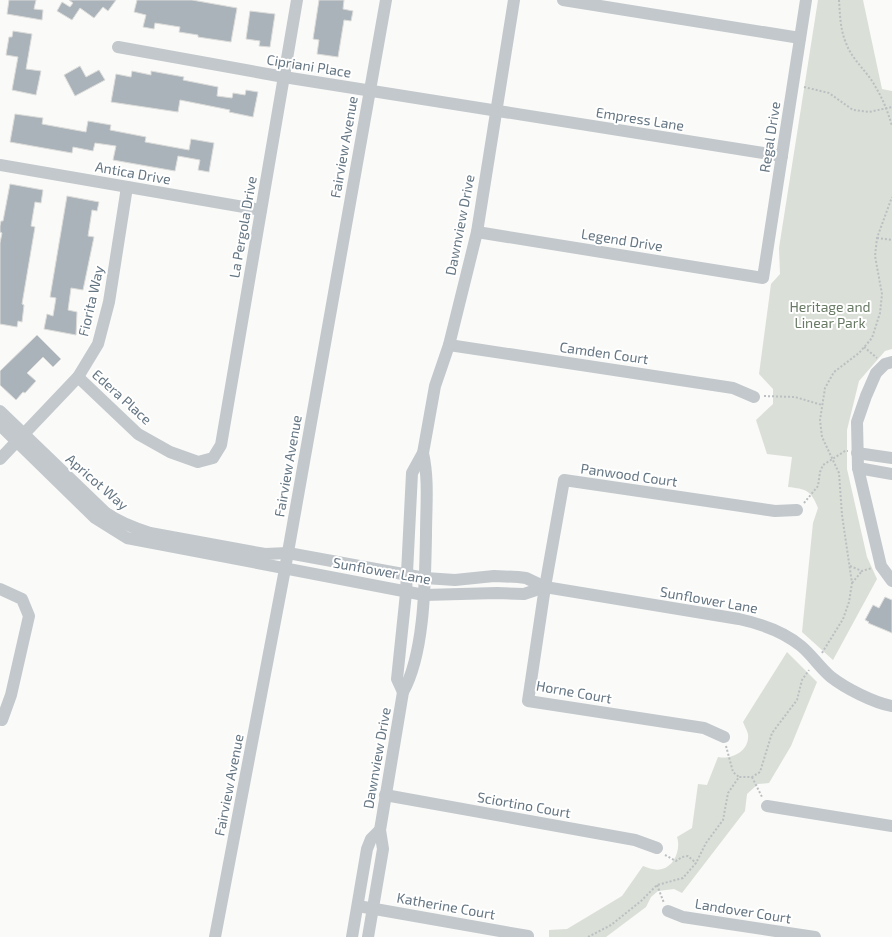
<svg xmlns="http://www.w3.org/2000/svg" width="892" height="937" viewBox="0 0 892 937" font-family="'Exo 2',sans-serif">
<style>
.park{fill:#dadfd7}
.building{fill:#aab3b9;stroke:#dcdcda}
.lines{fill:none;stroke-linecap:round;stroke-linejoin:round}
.path{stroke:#bbbfc2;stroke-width:2;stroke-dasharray:2 2;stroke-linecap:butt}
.minor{stroke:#c3c8cc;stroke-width:12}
.labels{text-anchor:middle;stroke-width:4;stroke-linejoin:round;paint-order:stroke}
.street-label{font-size:14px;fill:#657683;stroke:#fff}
.park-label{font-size:14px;fill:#687a64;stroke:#fff}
</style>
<rect width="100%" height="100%" fill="#fafaf8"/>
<!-- park -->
<g class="park">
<path d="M818 0H863L882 89 892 91V349L885 351 859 381 847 430V469L867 557 877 579 833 660 802 632 813 523 818 508C811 490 806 489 788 487L792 457 767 454 756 420 773 404V389L759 374 771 284 780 274 779 248Z"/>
<path d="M787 652 817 682 791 746 769 783 758 784 747 794 745 811 682 893 674 889 658 891 651 897 646 907 606 937H549V930L567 929 622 896 643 866C649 868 655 871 662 869 675 866 681 848 677 837L692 828 698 784 707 785 718 757C732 760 750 751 748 734 747 730 744 725 743 722Z"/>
</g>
<!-- building -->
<g class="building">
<polygon points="9,0 36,0 34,9 43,10 42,20 7,14"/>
<polygon points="69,0 116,0 108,11 103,7 94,18 80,8 72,20 57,11 62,2 70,7 73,3"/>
<polygon points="137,0 192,0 237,8 231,42 198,37 198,35 179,32 180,27 155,23 154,29 143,27 146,15 134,12"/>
<polygon points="319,0 344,0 343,9 353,11 351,21 344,20 338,57 317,54 319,40 313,39"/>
<polygon points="250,11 275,14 270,47 259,46 260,41 246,39"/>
<polygon points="13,31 32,34 26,69 41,71 36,95 12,90 18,57 6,55 9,37 12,37"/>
<polygon points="80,66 86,77 99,70 105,80 75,96 64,75"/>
<polygon points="132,71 151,75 151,71 184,77 183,80 218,87 217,96 232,98 233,93 245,95 246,90 258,92 253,117 229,112 230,110 180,100 178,112 111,102 116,74 131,77"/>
<polygon points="15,114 43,118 42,124 86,132 88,121 111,125 110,130 146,137 145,142 189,150 191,139 214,143 209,172 198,170 200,160 178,156 175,171 113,160 116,146 95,143 93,151 73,147 72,153 10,142"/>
<polygon points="10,184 43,190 41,203 35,202 31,226 35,227 22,304 24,305 22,322 18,321 17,327 0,324 0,243 2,233 0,232 0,226 1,221 3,221"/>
<polygon points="67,196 99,202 97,211 92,210 88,236 94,237 83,290 71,288 68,310 77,312 76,335 44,329 47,314 53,316 56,298 50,297"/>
<polygon points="37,335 61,359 53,367 43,357 27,373 36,381 25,393 23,392 16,400 0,385 0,371"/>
<polygon points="885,597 892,600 892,633 868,623 869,622 865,620 873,605 879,608"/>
</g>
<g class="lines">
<!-- path -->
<g class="path">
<path d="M839 0C840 14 840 29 846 43 852 60 867 71 875 86 883 99 888 112 892 126"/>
<polyline points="804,87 829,93 853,110 869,112 892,107"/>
<polyline points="877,238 892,240"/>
<polyline points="864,347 877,358"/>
<polyline points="764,396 795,397 822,405"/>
<polyline points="804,503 818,486 820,472 823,465 845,451 848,451"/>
<polyline points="850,566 862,571 872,568"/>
<polyline points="852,583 862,571"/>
<polyline points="822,653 843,619 849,602 852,583 842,515 839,473 822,437 820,420 825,388 834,372 859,353 872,338 880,313 882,294 875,256 877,238 892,197"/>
<polyline points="726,746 733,772 739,777"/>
<polyline points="752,777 762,797"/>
<polyline points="665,855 676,861 682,857 688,856 696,863"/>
<polyline points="657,885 664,903"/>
<polyline points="588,937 611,925 641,901 657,885 683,878 696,863 706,843 723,820 728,793 739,777 752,777 760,772 772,733 797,700 802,680 809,670"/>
</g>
<!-- minor -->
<g class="minor">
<polyline points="563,0 800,38"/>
<polyline points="118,47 284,77 782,156"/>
<polyline points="0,165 261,210"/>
<polyline points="477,232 763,278 806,0"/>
<polyline points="449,345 733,388 754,397"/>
<polyline points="892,362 885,364 876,373 866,396 857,422 858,468 881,566 892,581"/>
<polyline points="78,377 138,434 170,452 198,462 213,458 221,445 297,0"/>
<path d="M0 411 106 513C120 523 134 528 150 533L265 554 288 553 425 578 455 580 494 576 518 577 526 578 545 587 739 619C762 624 783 631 801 646 812 655 820 668 831 677 845 688 874 703 892 706"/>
<polyline points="0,425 95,518 127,538 424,595 497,593 524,594 545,587"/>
<polyline points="857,453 892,458"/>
<polyline points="0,459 78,377 98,344 109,302 127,187"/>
<polyline points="858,468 892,474"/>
<polyline points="0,589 22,599 29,616 11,695 2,720"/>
<polyline points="403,692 397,679 406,593 412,473 423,453 435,386 449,345 477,232 514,0"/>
<polyline points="724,737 704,728 528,701 545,587 564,480 775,511 797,510"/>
<polyline points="385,795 635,840 657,848"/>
<polyline points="767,806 892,826"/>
<polyline points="358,906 528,936"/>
<polyline points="668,911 683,917 815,937"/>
<polyline points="215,937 285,569 386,0"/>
<polyline points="352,937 367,849 371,839 380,830"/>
<path d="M368 937 383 849 380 830 403 692C425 653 425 580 426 535 426 507 429 480 423 453"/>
</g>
</g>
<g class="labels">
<!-- street labels -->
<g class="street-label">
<text transform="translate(309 66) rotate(9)" y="5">Cipriani Place</text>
<text transform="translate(640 119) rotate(9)" y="5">Empress Lane</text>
<text transform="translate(770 137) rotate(-81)" y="5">Regal Drive</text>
<text transform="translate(344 147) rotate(-80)" y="5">Fairview Avenue</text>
<text transform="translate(133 173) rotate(10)" y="5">Antica Drive</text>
<text transform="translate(460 225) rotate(-79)" y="5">Dawnview Drive</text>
<text transform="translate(243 227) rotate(-80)" y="5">La Pergola Drive</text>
<text transform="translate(622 240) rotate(9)" y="5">Legend Drive</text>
<text transform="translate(91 301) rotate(-77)" y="5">Fiorita Way</text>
<text transform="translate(604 353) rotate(8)" y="5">Camden Court</text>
<text transform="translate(122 397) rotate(42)" y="5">Edera Place</text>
<text transform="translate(288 466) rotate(-80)" y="5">Fairview Avenue</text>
<text transform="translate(629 475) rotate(8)" y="5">Panwood Court</text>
<text transform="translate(97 482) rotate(41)" y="5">Apricot Way</text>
<text transform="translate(382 571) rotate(10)" y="5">Sunflower Lane</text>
<text transform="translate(709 600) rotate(10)" y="5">Sunflower Lane</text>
<text transform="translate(574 692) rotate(10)" y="5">Horne Court</text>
<text transform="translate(377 758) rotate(-80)" y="5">Dawnview Drive</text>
<text transform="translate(229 785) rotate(-79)" y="5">Fairview Avenue</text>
<text transform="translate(524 805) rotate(10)" y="5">Sciortino Court</text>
<text transform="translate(446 906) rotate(10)" y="5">Katherine Court</text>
<text transform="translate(743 911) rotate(9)" y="5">Landover Court</text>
</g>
<!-- park labels -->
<g class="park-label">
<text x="830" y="312">Heritage and<tspan x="830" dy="16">Linear Park</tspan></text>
</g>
</g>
</svg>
